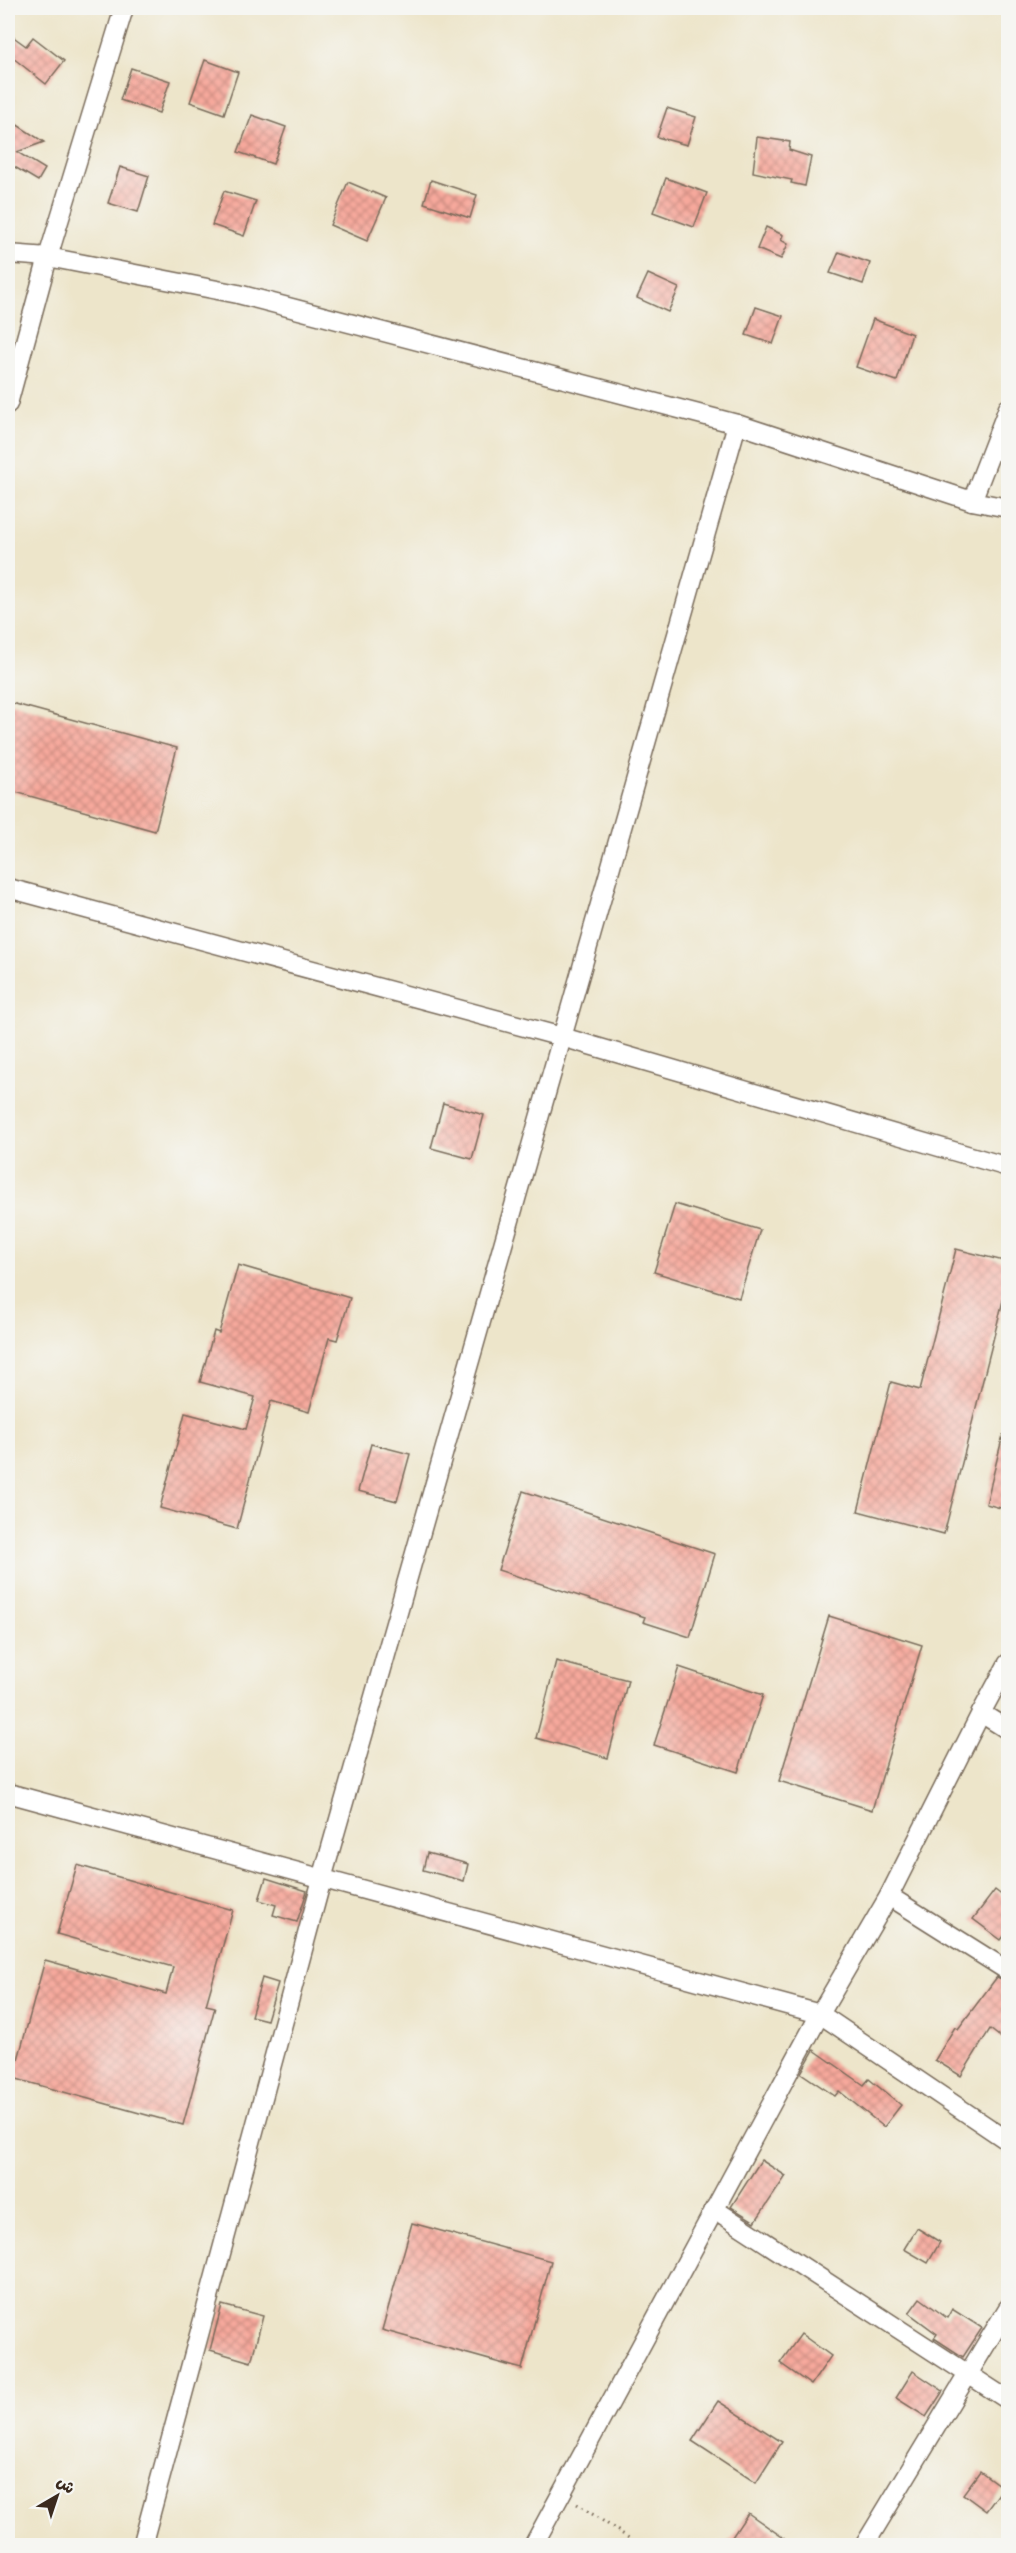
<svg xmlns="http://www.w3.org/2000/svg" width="1016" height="2553" viewBox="0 0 1016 2553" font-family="Mali,'Playpen Sans Arabic',sans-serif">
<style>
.building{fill:url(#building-cross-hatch)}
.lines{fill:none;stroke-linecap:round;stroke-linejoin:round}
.minor-casing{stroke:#796b5a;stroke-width:21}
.path{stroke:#796b5a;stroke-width:3;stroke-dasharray:1.5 4.5;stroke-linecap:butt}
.minor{stroke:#fff;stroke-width:18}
</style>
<defs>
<pattern id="building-cross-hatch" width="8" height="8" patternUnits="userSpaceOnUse" patternTransform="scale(1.5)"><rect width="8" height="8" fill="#f7a99c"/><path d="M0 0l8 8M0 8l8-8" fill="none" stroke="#c98a7f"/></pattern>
</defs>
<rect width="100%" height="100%" fill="#f6f6f2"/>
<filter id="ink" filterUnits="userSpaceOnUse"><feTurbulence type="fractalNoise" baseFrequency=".0167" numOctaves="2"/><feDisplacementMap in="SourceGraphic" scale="12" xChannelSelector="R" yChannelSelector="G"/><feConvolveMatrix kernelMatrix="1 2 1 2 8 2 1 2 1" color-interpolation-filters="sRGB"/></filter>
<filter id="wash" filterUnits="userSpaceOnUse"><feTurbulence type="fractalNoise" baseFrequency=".008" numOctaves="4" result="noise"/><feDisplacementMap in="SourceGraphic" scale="24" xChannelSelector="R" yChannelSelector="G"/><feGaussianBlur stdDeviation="1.35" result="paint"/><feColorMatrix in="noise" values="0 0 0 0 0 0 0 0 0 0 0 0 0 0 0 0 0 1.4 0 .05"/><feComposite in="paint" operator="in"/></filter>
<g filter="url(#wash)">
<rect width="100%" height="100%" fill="#ede5ca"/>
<g id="blocks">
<!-- building -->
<g class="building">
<polygon points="8,33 26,46 33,37 64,61 46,84 8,54"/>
<polygon points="205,60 238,72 224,114 190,102"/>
<polygon points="131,68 170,81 159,113 120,100"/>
<polygon points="667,108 696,117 687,145 657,137"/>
<polygon points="252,115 286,127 273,164 238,152"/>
<polygon points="8,119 44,142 17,152 45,169 38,181 8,163"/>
<polygon points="757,137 790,142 789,150 811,157 805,186 791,183 792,180 753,172"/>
<polygon points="120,167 149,176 138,212 108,203"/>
<polygon points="666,178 707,193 694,227 653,212"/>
<polygon points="431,180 477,195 470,218 424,203"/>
<polygon points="348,182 386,198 367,241 330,225"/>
<polygon points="224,191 256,201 244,236 212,225"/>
<polygon points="766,227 783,235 781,240 788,244 781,259 757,249"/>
<polygon points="839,252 870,263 863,284 830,273"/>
<polygon points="648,274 679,288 668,312 637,298"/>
<polygon points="756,307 783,316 773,344 746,335"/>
<polygon points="873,319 912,334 897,381 856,367"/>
<polygon points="8,702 177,748 155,831 8,790"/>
<polygon points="443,1103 484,1115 472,1159 431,1148"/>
<polygon points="675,1204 760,1230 739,1298 654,1272"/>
<polygon points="956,1249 1008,1262 1008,1281 944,1534 858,1511 891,1382 920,1390"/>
<polygon points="238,1265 350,1298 337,1340 329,1338 309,1412 271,1401 237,1529 160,1508 185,1413 246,1429 255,1397 200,1382 214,1331 219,1333"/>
<polygon points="1003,1435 1008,1436 1008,1510 986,1504"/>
<polygon points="371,1444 410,1454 397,1501 358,1491"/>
<polygon points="523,1491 715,1554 690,1637 643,1622 645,1617 498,1570"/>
<polygon points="829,1616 922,1645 872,1810 779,1781"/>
<polygon points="556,1661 628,1680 608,1758 536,1738"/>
<polygon points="679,1667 763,1695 738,1772 654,1745"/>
<polygon points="427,1853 468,1864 464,1881 423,1870"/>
<polygon points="77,1865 233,1910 206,2005 215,2007 183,2125 13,2078 45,1960 166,1994 173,1967 57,1934"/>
<polygon points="266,1878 307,1891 297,1922 273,1915 276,1905 259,1900"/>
<polygon points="995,1890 1008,1900 1008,1931 1001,1940 973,1919"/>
<polygon points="997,1977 1008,1982 1008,2043 990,2029 961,2076 935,2060 955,2027 958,2029"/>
<polygon points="262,1978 278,1983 267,2020 251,2016"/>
<polygon points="814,2050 864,2085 869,2079 901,2105 884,2127 839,2091 835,2096 801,2073"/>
<polygon points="761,2160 786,2176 755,2222 731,2207"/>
<polygon points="412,2223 551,2261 522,2369 382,2330"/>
<polygon points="917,2228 940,2242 928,2263 904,2249"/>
<polygon points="920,2298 947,2318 952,2309 982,2328 963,2357 934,2338 937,2334 909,2313"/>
<polygon points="222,2305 263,2316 251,2362 210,2350"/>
<polygon points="801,2334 831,2356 811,2385 780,2363"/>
<polygon points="913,2371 943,2391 926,2417 896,2398"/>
<polygon points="718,2401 782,2442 756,2483 692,2441"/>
<polygon points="980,2471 1003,2488 986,2511 963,2494"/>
<polygon points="748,2513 795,2546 726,2546"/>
</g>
</g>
</g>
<g filter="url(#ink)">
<use href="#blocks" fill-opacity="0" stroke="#796b5a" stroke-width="1.5"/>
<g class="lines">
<defs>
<g id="minor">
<polyline points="8,254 48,257 238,294 737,424 972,501 1008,508"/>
<polyline points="8,404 48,257 124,8"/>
<polyline points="972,501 1008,408"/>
<polyline points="8,888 562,1037 1008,1167"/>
<polyline points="981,1713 1008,1730"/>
<polyline points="8,1793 820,2014 1008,2141"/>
<polyline points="889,1896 1008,1971"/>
<polyline points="714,2209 1008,2400"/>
<polyline points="142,2546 322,1879 737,424"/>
<polyline points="533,2546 820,2014 889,1896 981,1713 1008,1663"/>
<polyline points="864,2546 1008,2308"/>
</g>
</defs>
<!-- minor casing -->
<use href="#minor" class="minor-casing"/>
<!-- path -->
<polyline class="path" points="577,2504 641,2546"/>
<!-- minor -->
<use href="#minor" class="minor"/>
</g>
</g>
<!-- margin -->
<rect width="1016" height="2553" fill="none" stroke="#f6f6f2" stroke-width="30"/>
<!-- north arrow -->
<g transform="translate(57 2496) rotate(39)" stroke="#f6f6f2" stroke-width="4.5" paint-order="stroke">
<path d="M0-4.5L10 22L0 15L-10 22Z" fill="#3b2a1e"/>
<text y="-9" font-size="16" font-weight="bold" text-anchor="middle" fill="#3b2a1e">ش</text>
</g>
</svg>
